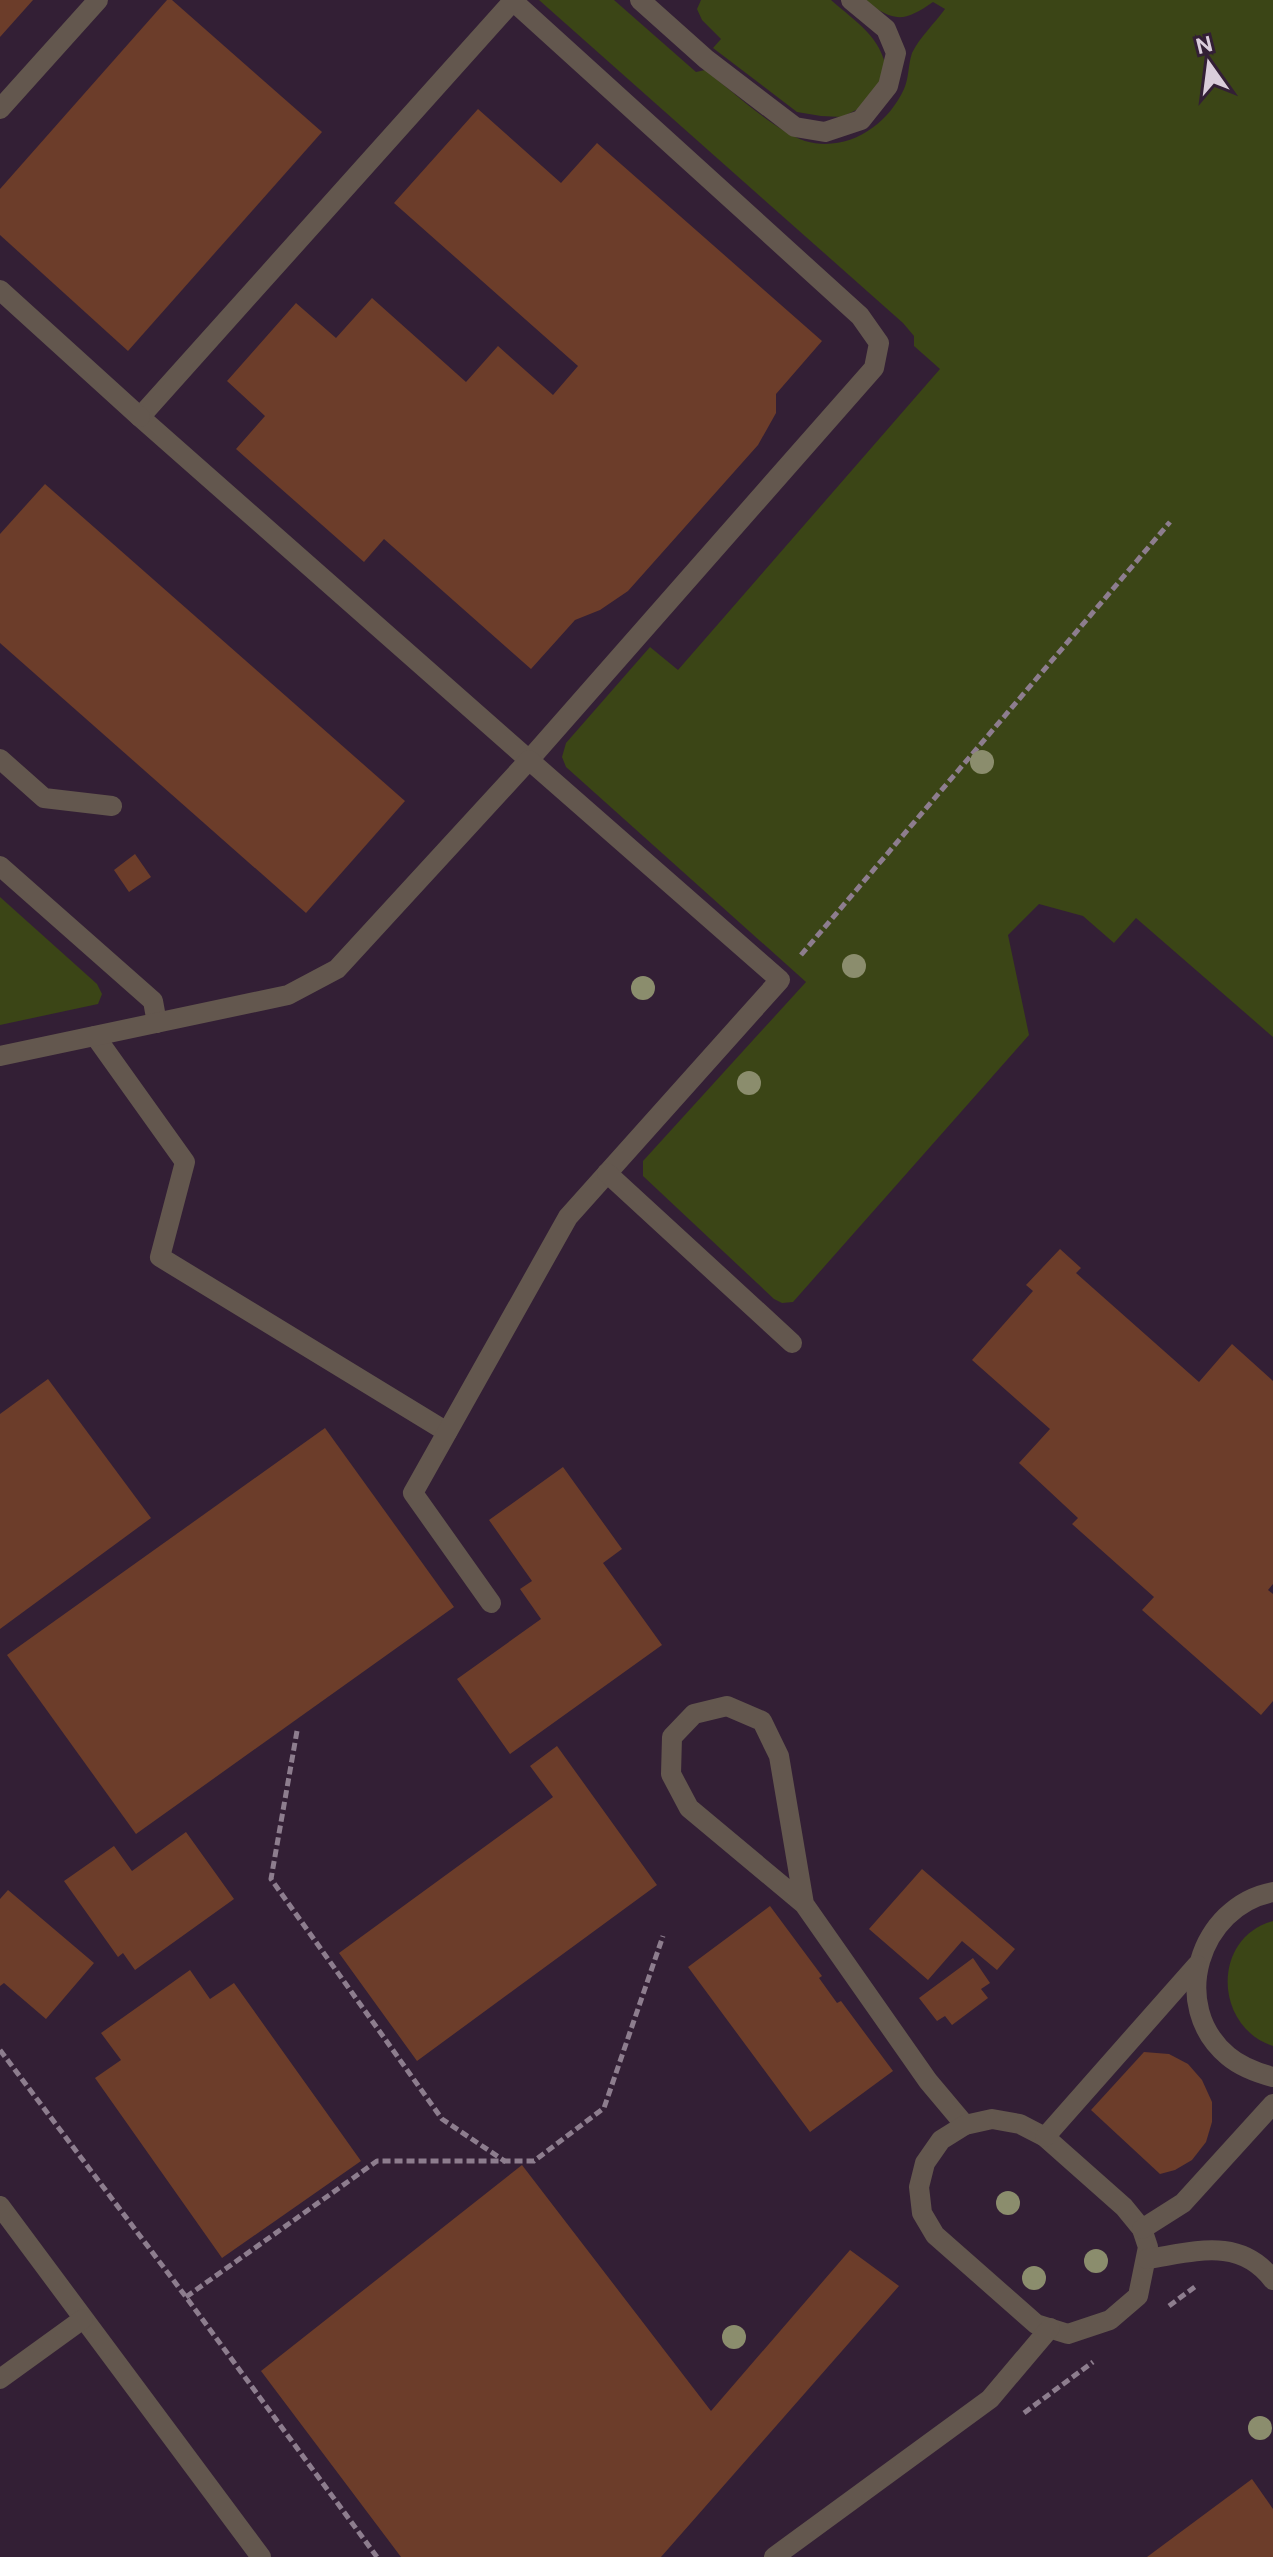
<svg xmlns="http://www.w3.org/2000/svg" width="1273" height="2557" viewBox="0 0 1273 2557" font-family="'DM Sans',sans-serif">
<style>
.green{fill:#3b4516}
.building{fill:#6c3d2a}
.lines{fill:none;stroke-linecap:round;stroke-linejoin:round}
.path{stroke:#8d7d8e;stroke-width:5;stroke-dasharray:8 4;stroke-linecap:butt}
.lane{stroke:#63574e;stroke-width:20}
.tree{fill:#8b8d6d}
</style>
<rect width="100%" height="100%" fill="#331f35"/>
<!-- green -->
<g class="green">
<path d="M539 0H614L696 72 705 70C730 89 776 132 805 141 847 153 887 126 904 89 909 78 908 65 912 53 919 38 935 23 945 9L933 2C903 23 894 22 864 0H1273V1037L1136 918 1114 943 1083 916 1039 904 1008 935 1029 1035 793 1302 782 1303 774 1299 643 1176V1161L806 982 566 767 562 757 566 743 650 647 678 670 940 369 914 346V336L903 323Z"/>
<path d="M701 0H831C857 23 881 36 887 72L860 108 842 117 821 116 797 112 713 48 721 39 702 20 697 9Z"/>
<polygon points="0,897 97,984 102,994 98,1004 0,1025"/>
<path d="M1273 1921V2046C1214 2027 1211 1938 1273 1921Z"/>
</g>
<!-- building -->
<g class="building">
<polygon points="0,0 33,0 0,37"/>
<polygon points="167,0 172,0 322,132 128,351 0,235 0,189"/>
<polygon points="478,109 561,183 597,143 822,341 776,394 776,413 758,445 628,591 600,610 575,620 531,669 384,539 364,562 236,449 265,416 227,381 296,303 336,338 372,298 466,382 498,346 553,395 578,366 394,203"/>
<polygon points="45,484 405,801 306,913 0,643 0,534"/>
<polygon points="135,854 151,877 129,892 114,870"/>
<polygon points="1060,1249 1081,1268 1076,1273 1199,1382 1232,1344 1273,1381 1273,1584 1268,1590 1273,1594 1273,1701 1261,1715 1142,1610 1154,1597 1072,1524 1078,1518 1019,1463 1050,1429 972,1360 1033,1291 1026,1285"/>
<polygon points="48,1379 151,1518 0,1629 0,1414"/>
<polygon points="325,1428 454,1607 136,1834 7,1655"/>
<polygon points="563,1467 622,1549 603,1563 662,1645 510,1754 457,1679 541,1619 520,1589 532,1581 489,1520"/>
<polygon points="557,1746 657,1885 417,2061 339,1953 553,1797 530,1766"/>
<polygon points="186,1832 234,1899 135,1970 123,1953 118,1957 64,1881 114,1846 132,1871"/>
<polygon points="922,1869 1015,1949 997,1970 962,1941 928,1980 869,1929"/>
<polygon points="8,1890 94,1963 46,2019 4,1983 0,1986 0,1899"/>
<polygon points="770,1906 822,1976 819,1978 837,2003 841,2001 893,2071 810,2132 688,1967"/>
<polygon points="973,1958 990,1983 981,1989 988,1998 952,2025 945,2016 937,2021 919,1998"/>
<polygon points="190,1970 210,1999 234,1983 361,2161 222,2258 95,2078 121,2060 101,2033"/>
<polygon points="1144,2052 1169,2054 1188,2064 1202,2080 1212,2102 1212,2122 1206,2142 1192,2160 1175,2170 1160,2174 1091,2110"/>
<polygon points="522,2165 711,2411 850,2250 899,2286 661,2557 401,2557 261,2371"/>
<polygon points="1252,2479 1273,2509 1273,2557 1147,2557"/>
</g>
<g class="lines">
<!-- path -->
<g class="path">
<polyline points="801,955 1170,522"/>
<polyline points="297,1731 271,1879 442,2119 506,2162"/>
<polyline points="0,2050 186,2297 377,2557"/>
<polyline points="186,2297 377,2161 534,2161 604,2108 663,1936"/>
<polyline points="1169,2306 1196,2286"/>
<polyline points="1024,2413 1093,2362"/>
</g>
<!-- lane -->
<g class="lane">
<polyline points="640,0 706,59 795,127 825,132 861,120 888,86 896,53 886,29 851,0"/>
<polygon points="513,1 860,316 879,343 874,368 529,760 140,417"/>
<polyline points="0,109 98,0"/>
<polyline points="0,290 140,417"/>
<polyline points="0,759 44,798 112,806"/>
<polyline points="0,866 153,1001 157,1023"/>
<polyline points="95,1036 185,1162 160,1257 447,1432"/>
<polyline points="0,1056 288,995 337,969 529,760 780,980 568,1217 413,1493 491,1603"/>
<polyline points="607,1173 792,1343"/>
<path d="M1273 1892C1199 1906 1168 2006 1228 2056 1241 2067 1258 2073 1273 2077"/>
<polyline points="804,1904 779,1756 762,1721 727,1706 694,1714 672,1737 671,1774 689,1808 804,1904 928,2081 965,2125"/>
<polygon points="992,2119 1020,2124 1045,2137 1124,2207 1142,2229 1148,2247 1138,2296 1110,2320 1068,2334 1036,2324 935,2235 922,2213 919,2187 925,2163 941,2140 965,2125"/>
<polyline points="1045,2137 1197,1965"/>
<polyline points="0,2206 261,2557"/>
<polyline points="1142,2229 1183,2203 1273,2104"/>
<path d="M1147 2259C1194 2252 1240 2236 1273 2280"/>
<polyline points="0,2379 83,2319"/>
<polyline points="774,2557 990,2399 1050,2328"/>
</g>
</g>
<!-- trees -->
<g class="tree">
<circle cx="982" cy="762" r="12"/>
<circle cx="854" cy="966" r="12"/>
<circle cx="643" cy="988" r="12"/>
<circle cx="749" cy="1083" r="12"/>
<circle cx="1008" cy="2203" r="12"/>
<circle cx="1096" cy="2261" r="12"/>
<circle cx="1034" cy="2278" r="12"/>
<circle cx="734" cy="2337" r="12"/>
<circle cx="1260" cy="2428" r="12"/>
</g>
<!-- north arrow -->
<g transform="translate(1209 64) rotate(346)" stroke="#331f35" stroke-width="6" paint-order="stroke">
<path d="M0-6L14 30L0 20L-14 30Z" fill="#dacddb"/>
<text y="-12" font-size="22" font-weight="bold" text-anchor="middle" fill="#dacddb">N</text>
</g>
</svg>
